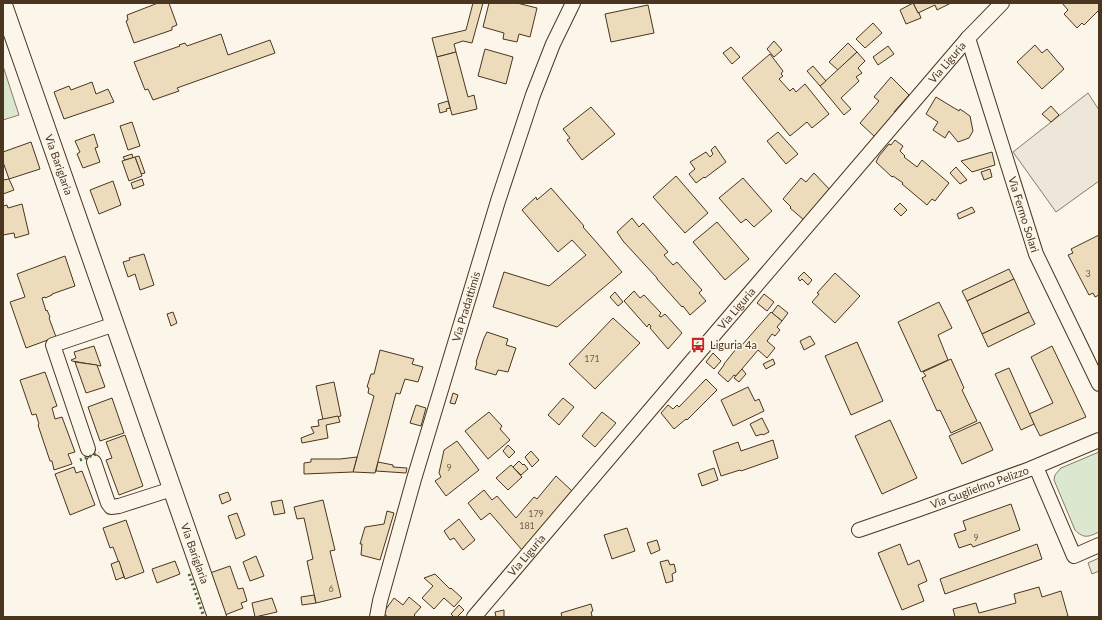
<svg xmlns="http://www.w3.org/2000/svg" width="1102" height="620" viewBox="0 0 1102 620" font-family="Lato,sans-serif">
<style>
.green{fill:#dce7d0;stroke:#887966}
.parking{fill:#ede7d9;stroke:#887966}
.building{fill:#ecdcbc;stroke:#4a3520}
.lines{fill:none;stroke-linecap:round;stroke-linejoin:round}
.minor-casing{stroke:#4a3520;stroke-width:16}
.tertiary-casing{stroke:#4a3520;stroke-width:20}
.minor{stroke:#fbf6e9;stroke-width:14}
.tertiary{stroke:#fbf6e9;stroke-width:18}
.hedge{stroke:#436837;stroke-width:3;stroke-dasharray:2 3;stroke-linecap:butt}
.labels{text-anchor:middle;stroke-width:3;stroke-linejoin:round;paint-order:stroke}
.number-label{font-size:9px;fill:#725f47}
.street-label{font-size:11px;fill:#4a3520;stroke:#fbf6e9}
.poi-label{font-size:11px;fill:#4a3520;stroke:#fbf6e9;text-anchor:start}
</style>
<rect width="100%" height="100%" fill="#fbf6e9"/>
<!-- green -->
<g class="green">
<polygon points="3,66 19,115 3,120"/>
<path d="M1099 452V532C1088 537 1084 539 1075 530L1054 480 1055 475 1061 468Z"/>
</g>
<!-- parking -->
<g class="parking">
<polygon points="1088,93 1099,110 1099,181 1056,212 1013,152"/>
<polygon points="1099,558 1099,571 1092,574 1088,563"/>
</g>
<!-- building -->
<g class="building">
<polygon points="158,3 169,3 177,25 172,27 172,30 134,43 126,21 128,20 127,15"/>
<polygon points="473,3 483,3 472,43 463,41 454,44 456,52 437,57 432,38 466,30"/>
<polygon points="489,3 517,3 537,8 530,37 519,34 517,42 503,39 504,33 483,27"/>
<polygon points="913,3 951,3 937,10 935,5 918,13"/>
<polygon points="913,3 918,13 919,13 921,18 906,24 900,10"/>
<polygon points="1062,3 1099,3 1099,10 1084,25 1082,23 1077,28 1064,14 1068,10"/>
<polygon points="648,5 654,33 611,42 605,14"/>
<polygon points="873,23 882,33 865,48 856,39"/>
<polygon points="221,34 228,55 270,40 275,53 177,88 179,91 153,100 148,89 145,90 134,62 180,46 179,45 185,43 187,46"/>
<polygon points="774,41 782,50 774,57 767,49"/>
<polygon points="848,43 857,52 838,70 829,62"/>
<polygon points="1035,45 1042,53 1047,49 1064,69 1042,89 1017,62"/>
<polygon points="888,46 894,54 878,65 873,57"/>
<polygon points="731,47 740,57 732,64 723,53"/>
<polygon points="485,49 513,57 506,84 478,76"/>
<polygon points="456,52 468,97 474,95 477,109 452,115 437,57"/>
<polygon points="857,52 865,61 858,68 862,73 856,77 859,81 841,98 851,109 844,115 820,86"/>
<polygon points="770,54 783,71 781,74 783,76 779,79 790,91 793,88 796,92 805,84 829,114 812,128 807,122 790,136 742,78"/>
<polygon points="813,66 826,81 820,86 807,71"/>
<polygon points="891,77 909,95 894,112 896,112 875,137 860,123 879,101 874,97"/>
<polygon points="92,82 96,94 108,89 114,102 64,119 54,92 69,86 71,90"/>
<polygon points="936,97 959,111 960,109 970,116 973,131 969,138 958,142 949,131 945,138 933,130 938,122 926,114"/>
<polygon points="448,101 450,108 446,109 447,111 440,113 438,104"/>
<polygon points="1051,106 1059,115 1051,122 1042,114"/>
<polygon points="591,107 615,134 582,160 567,140 570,138 563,129"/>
<polygon points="132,122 140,146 128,150 120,126"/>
<polygon points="778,132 798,154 786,164 767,141"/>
<polygon points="94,134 98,147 95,148 100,162 83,168 77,154 80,152 75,141"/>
<polygon points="895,140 903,146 900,151 905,156 904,157 917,167 922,160 949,183 935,201 932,199 927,205 902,184 903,183 893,176 892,177 876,162 879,156 889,144 891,145"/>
<polygon points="31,142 40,169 9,179 3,162 3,152"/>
<polygon points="715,146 726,162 705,178 704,177 696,183 689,174 695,169 690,162 706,152 710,157 713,154 711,150"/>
<polygon points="992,152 995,165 972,172 961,161"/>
<polygon points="132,154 133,158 125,160 123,157"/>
<polygon points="139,156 145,173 141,174 135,157"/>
<polygon points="135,157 142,176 129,181 122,161"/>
<polygon points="956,167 967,180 960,184 950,173"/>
<polygon points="990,169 992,177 984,180 981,172"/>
<polygon points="814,173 830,190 804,220 790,208 791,207 783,199 801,178 806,182"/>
<polygon points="676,176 708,213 685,233 653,197"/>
<polygon points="743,178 772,211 754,227 746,219 741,223 719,198"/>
<polygon points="9,179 14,190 3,194 3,180"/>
<polygon points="142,179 144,185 133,189 131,183"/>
<polygon points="113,181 121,205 99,214 90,190"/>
<polygon points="551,188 584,226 583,227 598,244 622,272 557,327 493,307 504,272 549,286 586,255 572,240 558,252 522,210 536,197 537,200"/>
<polygon points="900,203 907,210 901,216 894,209"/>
<polygon points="22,204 29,234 15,238 14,233 3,235 3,206 7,205 8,208"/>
<polygon points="972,207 975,212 959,219 957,214"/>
<polygon points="632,218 639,227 643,223 668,252 664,255 673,265 677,262 702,290 699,293 706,301 690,315 683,306 682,307 657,279 657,278 623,241 617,232"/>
<polygon points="717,222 749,259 725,280 693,242"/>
<polygon points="1099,235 1099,295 1095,297 1093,293 1089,295 1068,255 1073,253 1071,249"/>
<polygon points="144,254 154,285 140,290 135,274 128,277 123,262 130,260 129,258"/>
<polygon points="65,256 75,286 52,294 52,295 45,298 45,297 42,298 46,311 47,310 50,317 49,318 56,337 26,348 10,302 25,297 17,274"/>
<polygon points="1009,269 1014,279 967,301 962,291"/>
<polygon points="804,272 812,280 808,285 802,279 800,281 798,278"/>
<polygon points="835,273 860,296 835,323 812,302 819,294 817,293"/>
<polygon points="1014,279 1029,312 982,334 967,301"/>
<polygon points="634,291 640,298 644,295 661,313 659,316 661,317 665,314 682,333 668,349 650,328 651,326 649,324 647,327 624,301"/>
<polygon points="615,292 623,302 618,306 610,297"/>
<polygon points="764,294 774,302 767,311 757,303"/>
<polygon points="939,302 952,328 938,335 948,360 921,372 898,322"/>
<polygon points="778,305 788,313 782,321 772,313"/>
<polygon points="173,312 177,323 171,326 167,314"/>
<polygon points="771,312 782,321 777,327 780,330 775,336 772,334 767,341 775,348 767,358 758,350 736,376 734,375 728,382 718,373 724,365 724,364 740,344 742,345"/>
<polygon points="1029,312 1035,324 988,347 982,334"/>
<polygon points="613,318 640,343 595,389 569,364"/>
<polygon points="487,332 508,339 506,345 516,348 508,372 498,370 496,375 475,369 477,363 476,362 484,338"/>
<polygon points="810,336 815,344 804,350 800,341"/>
<polygon points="857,342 883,401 851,415 825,356"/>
<polygon points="94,346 101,366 72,361 71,360 76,358 74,352"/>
<polygon points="1052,346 1086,417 1040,436 1029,414 1053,403 1031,357"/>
<polygon points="380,350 414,359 412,364 423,367 418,382 405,379 400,394 396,393 375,473 353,472 374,396 368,393 369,388 367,387 371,374 374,374"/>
<polygon points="713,353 721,361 714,369 706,362"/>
<polygon points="773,359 775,364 766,369 763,364"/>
<polygon points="951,359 964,388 962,390 977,421 951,433 940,410 937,411 922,378 926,376 923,372"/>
<polygon points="75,362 97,365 105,387 86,393"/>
<polygon points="1009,368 1034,424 1021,430 995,374"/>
<polygon points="742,369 746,374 739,382 734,378"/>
<polygon points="45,372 57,406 52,408 55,419 62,417 75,452 68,454 72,464 54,470 52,461 50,461 38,425 39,424 36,414 32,415 20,380"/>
<polygon points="706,379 717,390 687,420 686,419 674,429 661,413 668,405 673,409 677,405 679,407"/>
<polygon points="334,382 341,416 323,420 316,386"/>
<polygon points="748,387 755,401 759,399 764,411 733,426 721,400"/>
<polygon points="453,393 458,395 455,404 450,403"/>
<polygon points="112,398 124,433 100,441 88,407"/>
<polygon points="563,398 574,407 559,425 548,415"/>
<polygon points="416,405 426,408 421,426 410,423"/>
<polygon points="489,412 502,426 500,429 510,440 488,459 465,431"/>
<polygon points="602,412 616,423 595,447 582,436"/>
<polygon points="338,416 340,422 326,425 328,438 302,443 301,438 314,433 311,427 319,426 318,420"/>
<polygon points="762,418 769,432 763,435 762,434 756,436 750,424"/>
<polygon points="890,420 917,478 882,494 855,436"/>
<polygon points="980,422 993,450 962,464 949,436"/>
<polygon points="125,435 143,486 119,495 106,460 112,458 106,442"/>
<polygon points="773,440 778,458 741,471 740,470 721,476 713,451 738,442 741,451"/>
<polygon points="457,441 479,470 446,496 435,481 441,477 439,473 444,450"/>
<polygon points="508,445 515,452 509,458 503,451"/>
<polygon points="531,451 539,460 532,467 525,457"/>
<polygon points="357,457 353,472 304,474 304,463 311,462 311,459 340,459"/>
<polygon points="519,461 523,465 524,464 528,469 521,475 513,467"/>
<polygon points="378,462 393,465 393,467 407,468 406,473 376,471"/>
<polygon points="511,465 522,477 508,490 496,478"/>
<polygon points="74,467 76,473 82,471 95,505 70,515 55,474"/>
<polygon points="714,468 718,480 702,486 698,474"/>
<polygon points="556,476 572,491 522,550 490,513 481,520 468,503 484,490 492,500 497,496 516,518 534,497 537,499"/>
<polygon points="228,492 231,500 222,504 219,495"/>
<polygon points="282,500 285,513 274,515 271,502"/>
<polygon points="323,500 335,550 330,551 341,597 316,603 307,561 313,559 304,518 297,519 294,507"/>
<polygon points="1011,504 1020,530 973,547 971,544 959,548 954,534 966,530 963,521"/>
<polygon points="387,511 394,513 380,560 361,555 362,544 360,544 365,527 384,524"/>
<polygon points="237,513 245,535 236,539 228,516"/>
<polygon points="459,519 475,540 463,550 454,538 450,540 444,531"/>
<polygon points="126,520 144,572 125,579 113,547 110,548 103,528"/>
<polygon points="627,528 635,551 612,559 604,535"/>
<polygon points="657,540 660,550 651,554 647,543"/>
<polygon points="900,544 908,565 919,560 927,581 918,585 924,601 902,610 878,553"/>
<polygon points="1037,544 1042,559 945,594 940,579"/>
<polygon points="256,556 264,576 250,581 243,562"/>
<polygon points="668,560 670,565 674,564 676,572 672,574 673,581 666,583 660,562"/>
<polygon points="119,561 124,577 116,580 111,564"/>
<polygon points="175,561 180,574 157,583 152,569"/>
<polygon points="230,566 238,589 243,588 247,601 241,603 243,608 225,615 210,573"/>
<polygon points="435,574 450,589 451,588 462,598 454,607 444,598 434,609 422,598 433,586 424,578"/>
<polygon points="1039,587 1042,597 1061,591 1068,616 1064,617 955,617 953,609 976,603 979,613 1016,603 1014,594"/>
<polygon points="314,595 316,603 302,605 301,597"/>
<polygon points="409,597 421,607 414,615 416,617 388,617 383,613 394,598 403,605"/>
<polygon points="272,598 277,612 255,617 252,603"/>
<polygon points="591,604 593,611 591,612 592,616 590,617 562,617 561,613"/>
<polygon points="459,605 464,610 457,617 454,617 451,614"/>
<polygon points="504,610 504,617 496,617 495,612"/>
</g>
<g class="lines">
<defs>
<g id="minor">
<path id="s1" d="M968 38 1036 254 1099 384"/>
<polyline points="88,449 53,345 115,324"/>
<polyline points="94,462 108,503 111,507 119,506 172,489"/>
<polyline points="1036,467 1074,556 1099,545"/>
<path id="s2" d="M859 530 917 510 1030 469 1099 440"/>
<path id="s3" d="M377 617 380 601 414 479 498 201 533 95 553 44 573 3"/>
<path id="s4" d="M474 617 719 329 968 38 1002 3"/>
</g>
<g id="tertiary">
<path id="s5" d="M3 5 217 617"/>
</g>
</defs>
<!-- minor casing -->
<use href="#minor" class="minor-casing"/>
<!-- tertiary casing -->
<use href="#tertiary" class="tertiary-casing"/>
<!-- minor -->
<use href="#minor" class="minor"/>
<!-- tertiary -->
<use href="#tertiary" class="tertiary"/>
<!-- hedge -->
<g class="hedge">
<polyline points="80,460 99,453"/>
<polyline points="189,574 204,617"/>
</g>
</g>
<!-- icons -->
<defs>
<symbol id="bus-bare" viewBox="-9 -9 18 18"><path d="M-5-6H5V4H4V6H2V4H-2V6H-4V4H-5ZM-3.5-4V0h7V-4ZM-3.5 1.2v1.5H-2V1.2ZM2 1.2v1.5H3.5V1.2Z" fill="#c62828" stroke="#fbf6e9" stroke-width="2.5" paint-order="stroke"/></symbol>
</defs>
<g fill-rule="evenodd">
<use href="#bus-bare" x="687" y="334" width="22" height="22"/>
</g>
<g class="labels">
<!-- number labels -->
<g class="number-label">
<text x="1088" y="277">3</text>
<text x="592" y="362">171</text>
<text x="449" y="471">9</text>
<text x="536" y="517">179</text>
<text x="527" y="529">181</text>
<text x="976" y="541">9</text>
<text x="331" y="592">6</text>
</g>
<!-- street labels -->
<g class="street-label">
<text dy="4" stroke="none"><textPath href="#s4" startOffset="729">Via Liguria</textPath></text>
<text dy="4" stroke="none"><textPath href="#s5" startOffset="169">Via Bariglaria</textPath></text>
<text dy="4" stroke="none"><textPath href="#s1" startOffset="185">Via Fermo Solari</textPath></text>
<text dy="4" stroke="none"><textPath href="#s3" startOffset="323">Via Pradattimis</textPath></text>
<text dy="4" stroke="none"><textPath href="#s4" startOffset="405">Via Liguria</textPath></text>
<text dy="4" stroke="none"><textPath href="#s2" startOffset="128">Via Guglielmo Pelizzo</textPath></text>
<text dy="4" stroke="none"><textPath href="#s5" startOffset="581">Via Bariglaria</textPath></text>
<text dy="4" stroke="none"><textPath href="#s4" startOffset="81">Via Liguria</textPath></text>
</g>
<!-- poi labels -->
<g class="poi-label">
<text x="710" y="349">Liguria 4a</text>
</g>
</g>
<!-- border -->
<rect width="1102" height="620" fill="none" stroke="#4a3520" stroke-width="8"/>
</svg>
